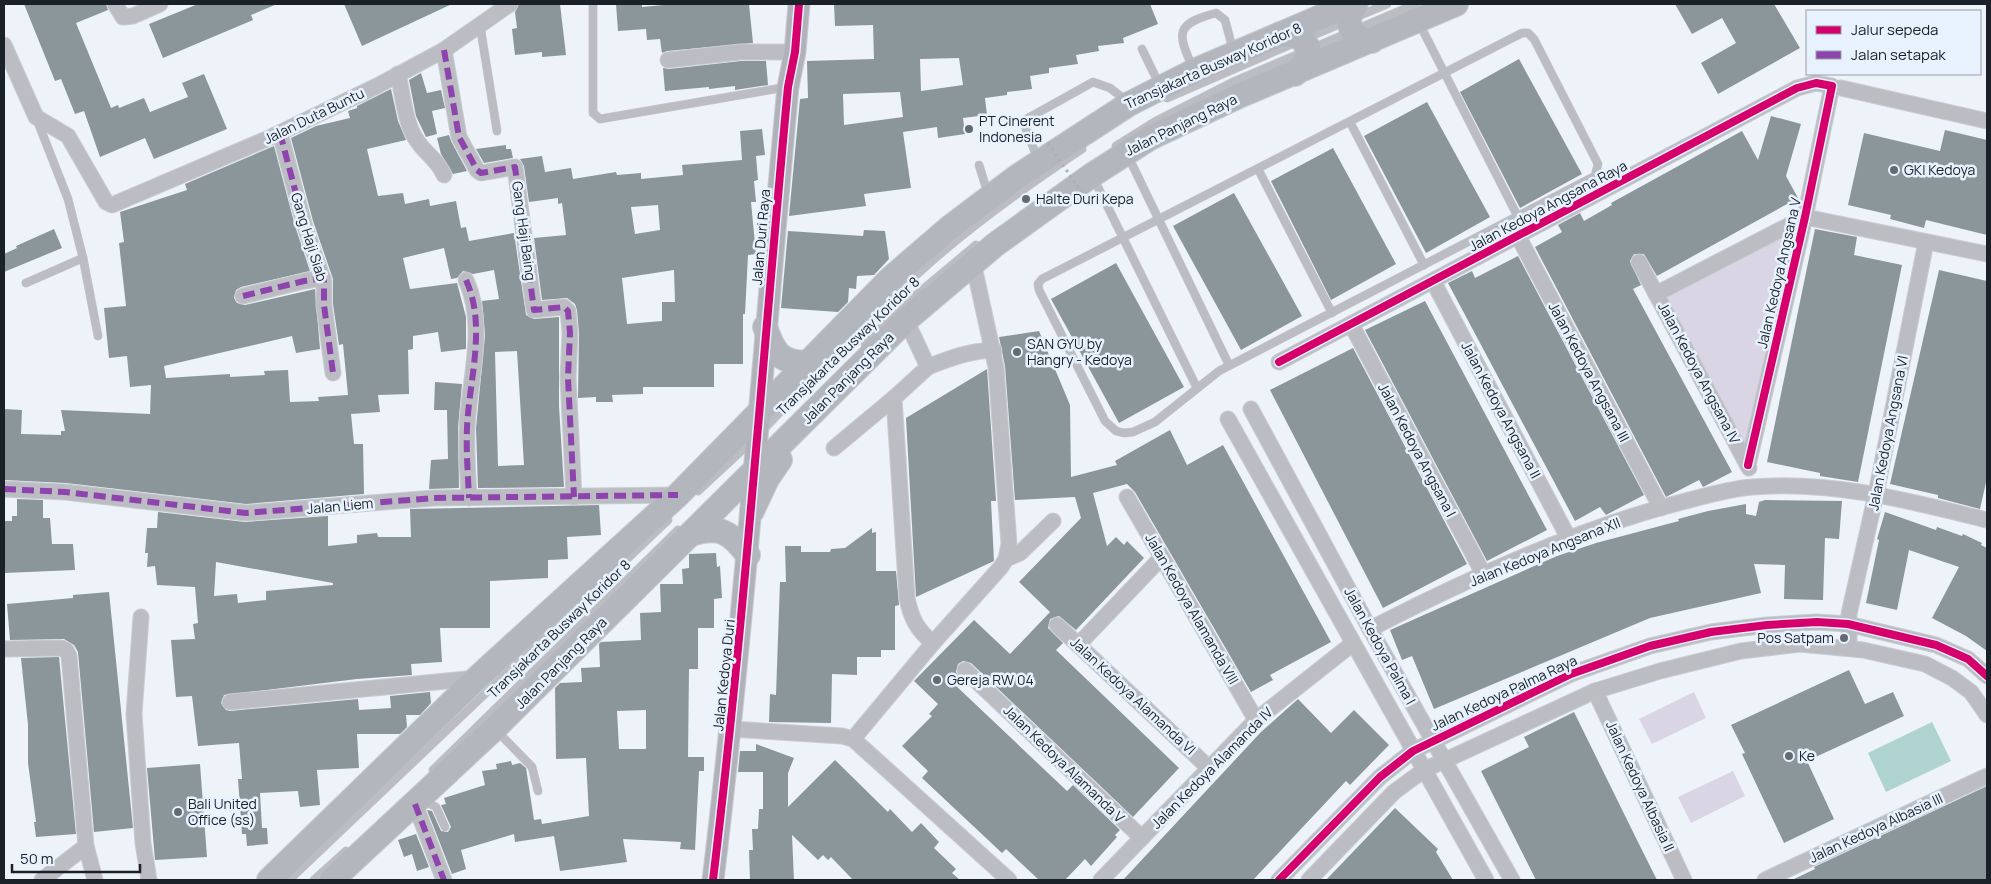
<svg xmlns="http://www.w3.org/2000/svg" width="1991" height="884" viewBox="0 0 1991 884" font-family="Manrope,sans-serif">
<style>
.green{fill:#dad5e4}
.water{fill:#afd3d1}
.building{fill:#8b969a;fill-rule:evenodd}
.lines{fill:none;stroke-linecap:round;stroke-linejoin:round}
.lane-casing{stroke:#c8cdd3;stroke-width:9}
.street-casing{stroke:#c8cdd3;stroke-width:17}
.secondary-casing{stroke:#c8cdd3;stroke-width:23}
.primary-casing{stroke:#c8cdd3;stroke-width:26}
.lane{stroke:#bcbdc2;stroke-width:8}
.street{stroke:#bcbdc2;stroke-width:15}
.secondary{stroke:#b1b2b9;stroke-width:21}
.primary{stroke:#b3b6bd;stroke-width:24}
.path-bridge{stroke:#adafb4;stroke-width:3;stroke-dasharray:2.5 4;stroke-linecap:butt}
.quiet{stroke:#8e44ad;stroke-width:6;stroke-dasharray:12 6;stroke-linecap:butt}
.cycleway-casing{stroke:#e8f2fe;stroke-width:11}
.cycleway{stroke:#d6006c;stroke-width:8}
.poi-dot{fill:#646a71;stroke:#e8f2fe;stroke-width:2}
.labels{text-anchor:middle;stroke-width:5;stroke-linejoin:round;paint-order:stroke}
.street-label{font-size:14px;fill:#1b2128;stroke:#e8f2fe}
.poi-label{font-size:14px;fill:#1b2128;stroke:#e8f2fe;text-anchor:start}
</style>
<rect width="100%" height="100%" fill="#edf3f9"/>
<!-- green -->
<g class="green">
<polygon points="1788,229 1747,454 1655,291"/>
<polygon points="1694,692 1706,718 1652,744 1639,719"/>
<polygon points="1733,771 1745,796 1691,823 1678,797"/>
</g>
<!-- water -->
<polygon class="water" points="1932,722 1951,761 1886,792 1868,753"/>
<!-- building -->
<g class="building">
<polygon points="24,4 106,4 108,10 76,23 111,108 118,105 119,108 144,98 150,112 188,97 182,83 204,74 227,129 154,159 145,138 100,157 84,111 75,114 61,79 55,81"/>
<polygon points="198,4 277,4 251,15 253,20 163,58 149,24"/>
<polygon points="344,4 452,4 362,46"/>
<polygon points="519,4 560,4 566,55 542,57 542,52 515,55 512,29 517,28 515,12"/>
<polygon points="616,4 642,4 642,7 674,4 749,4 753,43 667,51 662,53 660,39 647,40 646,29 618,31"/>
<path d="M834 4H1150L1158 24 1123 38 1124 43 1098 46 1099 51 1076 55 1078 64 1049 68V73L1030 76 1032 89 1007 92V95L985 98 987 115 963 118 965 134 938 138 937 127 903 132 911 188 864 194 866 206 789 216 800 99 808 98 807 61 874 59 873 25 835 26ZM959 58 963 85 921 91 920 59ZM900 92 903 117 844 125 843 94Z"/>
<polygon points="1675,4 1774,4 1800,48 1718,94 1701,63 1736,43 1722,18 1692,34"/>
<polygon points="1519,59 1582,174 1520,208 1460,92"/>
<polygon points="741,61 766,61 768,85 735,90 735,86 709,89 709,87 665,91 663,68 669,69"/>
<polygon points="421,73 427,93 441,90 445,108 432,111 437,134 426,137 416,116 409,80"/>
<path d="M391 89 398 121 406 140 367 149 378 196 403 193 405 204 429 199 430 206 456 201 461 228 466 227 469 241 514 233 526 315 534 319 559 317V406L564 487 478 488 476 428 485 335 482 301 499 299 494 270 473 274 463 271 457 278 451 279 444 248 403 258 410 289 457 283 466 317V349L441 352 438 332 413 336V349L408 350 409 394 378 395 380 412 351 414 354 444H363L364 494 246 504 66 483 4 480V409L22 410 21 434 61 435V431H65L61 410 150 414 151 385 130 387 127 356 109 358 104 308 126 306 119 243 124 242 120 212 187 190 185 184 274 146 295 226 310 271 241 287 236 290 234 298 237 303 245 305 315 289 320 349 296 353 292 336 164 366 166 378 230 374V377L265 375 264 371 288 370 290 402 319 401 318 397 348 395 343 344 339 345 333 304V279L313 221 291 138 316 126 350 118 348 111 357 108V106ZM517 351 524 465 498 466 495 352Z"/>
<polygon points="1427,102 1490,217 1426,253 1364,136"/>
<polygon points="1771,116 1801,124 1786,176 1798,198 1657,276 1644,254 1634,254 1630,261 1641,285 1633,289 1732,472 1705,486 1703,487 1699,480 1666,497 1535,247 1562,232 1558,225 1580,213 1584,221 1612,205 1611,203 1742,131 1758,160"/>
<path d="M762 129 765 155 756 156 758 180 754 181 756 202H751L756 254 748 255 745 314H743V364H714V387H643V394L612 395 613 402H596V397L578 398 579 333 577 310 575 304 567 298 542 300 534 238 566 235 562 203 558 204V198L529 202 524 166 520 159 542 156 545 172 571 168 573 179 616 172 617 175 641 173V179L683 175 682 165 742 160 740 131ZM658 205 660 230 635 234 631 207ZM674 270 675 302H662V321L627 324 622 278Z"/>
<polygon points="1945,130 1987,140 1987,235 1926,220 1924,228 1890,219 1891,215 1848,205 1864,133 1940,151"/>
<polygon points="449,135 451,141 467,171 453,174 441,154 437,138"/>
<polygon points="506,145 506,149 511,149 513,158 484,163 476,149"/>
<polygon points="1333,148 1396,264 1331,300 1271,181"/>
<polygon points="1234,193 1302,316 1241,350 1173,226"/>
<polygon points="54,229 62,248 4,272 4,254 17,248 16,246"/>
<polygon points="1815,229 1857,237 1854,255 1902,265 1858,482 1820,476 1820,473 1767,462"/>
<polygon points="864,230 885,231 889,259 874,275 857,276 856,289 849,288 848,302 838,312 781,308 788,231 863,236"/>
<polygon points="1518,256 1644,495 1606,515 1600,507 1575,521 1448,283 1472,271 1475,278"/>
<polygon points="1116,263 1184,387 1119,423 1051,299"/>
<polygon points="1939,270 1987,281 1987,478 1980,509 1938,498 1938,495 1890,484"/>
<polygon points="1425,301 1547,530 1487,561 1365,330"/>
<polygon points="1039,331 1070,405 1071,477 1117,465 1115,461 1170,430 1187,465 1223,445 1331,642 1270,675 1273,680 1251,692 1135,492 1127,484 1093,493 1107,546 1116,537 1124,545 1127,541 1144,558 1076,630 1059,616 1050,619 1048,628 1063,643 1056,650 1179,768 1133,817 971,663 963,661 958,664 956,672 960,678 954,684 1067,791 1073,785 1120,830 1115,835 1117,837 1091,866 1085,859 1065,880 1039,880 1006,849 1002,853 922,778 928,771 902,746 932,716 929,714 938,704 914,681 974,620 1010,654 1050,612 1019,582 1081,518 1075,497 1015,500 1005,366 999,337"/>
<polygon points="1353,348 1467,564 1383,608 1270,390"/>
<polygon points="987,369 996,501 991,501 994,561 916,597 906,418"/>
<polygon points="435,382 462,384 458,428 459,488 429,489 431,460 448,459 447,410 434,410"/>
<polygon points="17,499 43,500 43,518 50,518 52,544 73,544 75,570 4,573 4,521 12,521 12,516 17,516"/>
<polygon points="1765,500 1842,501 1839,539 1825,538 1823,600 1784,599 1785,565 1754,564 1761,593 1650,618 1434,709 1412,656 1402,660 1390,630 1557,556 1596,543 1679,521 1678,519 1708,511 1746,504 1746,514 1756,516 1759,502"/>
<path d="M599 505 601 535 567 537 568 559 548 560V578L490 581V628H440L442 662 411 664 412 675 357 679 224 695 221 703 226 710 230 711 358 699 359 710 391 708 390 696 430 692 431 703 420 715H406L407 727 400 734H357L359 768 317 770 320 805 300 807 298 791 260 793 262 828H267L268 844 247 846 246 834H242L238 779H242L239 743 198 746 192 696 176 697 171 640 195 639 193 624 198 623 195 587 157 585 155 566 147 567 148 553H145L147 528H157L158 512 245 522 328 516V546L357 543V535L377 533 378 537H411L410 509ZM216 562 333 583V585L266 591V600L238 603 237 594 214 596Z"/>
<polygon points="1885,512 1936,530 1937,527 1962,536 1963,534 1982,543 1981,545 1987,548 1987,651 1966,636 1932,618 1959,567 1909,550 1897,610 1866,603 1879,540 1877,539"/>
<polygon points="872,528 872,533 876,532 876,571 896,571 899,605 895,606 895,650 881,650 881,657 857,657 857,675 832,674 831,723 769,722 770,694 776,695 780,582 786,582 785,546 801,546 801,552 830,552 831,549 845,548"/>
<path d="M716 553 717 567 720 566 722 598 714 599V628H698V669H689L688 757H704V771H699L695 850 680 849 681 842 623 839 627 862 560 871 554 836 515 842 514 834 461 850 466 869 452 874 427 810 432 811 441 831 448 832 451 827 441 805 446 804 444 798 485 785 482 771 497 769 496 764 511 761 512 765 520 763 526 768 534 820 541 819 542 824 589 816 586 758 556 759 555 688 560 683 582 682 581 668 600 667 599 644 601 642 641 640 640 613 661 612 660 584H683L682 569 689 568V554ZM646 710V749H619L617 711Z"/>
<polygon points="109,592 133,828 94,832 78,652 74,645 64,639 10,640 7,604 73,598 73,595"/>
<polygon points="59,657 76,834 36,837 34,822 36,822 28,763 28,725 21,658"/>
<polygon points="1849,670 1865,704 1893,692 1904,716 1807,761 1834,819 1784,843 1742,754 1745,753 1731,725"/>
<polygon points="1298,699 1331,733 1354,710 1389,745 1350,785 1346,781 1253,880 1123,880 1261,732"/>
<polygon points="1574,712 1635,836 1657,880 1536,880 1481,771 1529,747 1524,737"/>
<polygon points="756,744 794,758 788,773 788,807 835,760 888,812 890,809 912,832 921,823 939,842 934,848 956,869 952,873 960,880 853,880 831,857 828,860 823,855 818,860 792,835 794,880 750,880 749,850 753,850 752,829 758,829 759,809 763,809 763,772 738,772 740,751 756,751"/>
<polygon points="200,764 207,857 155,860 147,768"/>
<polygon points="1987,786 1987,880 1792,880 1815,869 1814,867"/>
<polygon points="1395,808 1438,849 1436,852 1453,880 1326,880"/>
<polygon points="416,834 429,867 417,871 412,854 404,857 398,840"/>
</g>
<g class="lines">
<defs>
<g id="lane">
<polyline points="593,4 593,113 600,119 787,87"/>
<polyline points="1419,23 1518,217"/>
<polyline points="480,25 497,131"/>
<polygon points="1522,33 1528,33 1534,39 1598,164 1595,176 1219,371 1155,422 1133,432 1124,433 1116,431 1105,421 1039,290 1038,284 1042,279"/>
<polyline points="1304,39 1387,4"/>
<polyline points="1142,49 1160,86"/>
<path d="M1193 68C1177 33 1175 24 1216 13L1225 20 1233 50"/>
<polyline points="1167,98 1294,43"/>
<polyline points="37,120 68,199 83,258 98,336"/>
<polyline points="1350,122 1424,265"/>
<polyline points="1116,146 1156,121 1233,82 1416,4"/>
<polyline points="1128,156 1229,365"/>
<polyline points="1038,160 1023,121 1093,82 1110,88 1128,102"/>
<polyline points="979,165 988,194"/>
<polyline points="1258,169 1332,313"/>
<polyline points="1093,177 1197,388"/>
<polyline points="26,283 83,258"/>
<polyline points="865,344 903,306 976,245"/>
<path d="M763 430C818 372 873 313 933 260 979 220 1031 183 1082 149"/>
<polyline points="698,491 753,440"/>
<polyline points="496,730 532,767 538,791"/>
<polyline points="433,770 678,530"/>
<polyline points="422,800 436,807 445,827"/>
<polyline points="289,880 668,520"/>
<polyline points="314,880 346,851"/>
</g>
<g id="street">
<polyline points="115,4 123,17 133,16 160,4"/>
<polyline points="4,45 36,117 68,136 106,202 112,205 269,138 377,86 444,50 510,4"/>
<polyline points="444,50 459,137 477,170 481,173 515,167 534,310 564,307 568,311 570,333 568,378 574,497"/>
<polyline points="668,60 740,52 795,52"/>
<path d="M398 74C403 95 405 125 418 142 427 155 438 160 444 175"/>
<polyline points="1841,88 1987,121"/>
<polyline points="280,133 304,224 324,282 324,305 333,373"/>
<polyline points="1518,236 1661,508"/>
<polyline points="1639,262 1749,468"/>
<path d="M466 280C487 326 469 380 467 428 466 451 468 475 469 498"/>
<polyline points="1433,281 1569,539"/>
<polyline points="1656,294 1805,217 1987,254"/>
<polyline points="243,296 304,281 323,278"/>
<path d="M906 320 928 367 894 398 907 598C911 618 917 630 933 643"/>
<polyline points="1351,324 1484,575"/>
<polyline points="1279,362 1797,88 1816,83 1832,86 1805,217 1748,465"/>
<path d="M928 367C950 358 969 351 994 350"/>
<polyline points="1251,409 1370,629 1512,880"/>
<polyline points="1228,419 1486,880"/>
<polyline points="834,448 894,398"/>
<polyline points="4,489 65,492 246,513 434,498 678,495"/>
<polyline points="1127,497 1256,720"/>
<polyline points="1006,559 1020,553 1053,521"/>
<polyline points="141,617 134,714 143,843 149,880"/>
<polyline points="1057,625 1209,768"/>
<path d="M1370 629C1465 580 1574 530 1678 503 1702 497 1727 489 1752 487 1832 480 1910 501 1987 520"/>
<polyline points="1078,645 1162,557"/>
<polyline points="1843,648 1849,640 1849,614 1876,494 1926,242"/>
<polyline points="4,649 61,648 66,650 69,656 86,846 95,880"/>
<polyline points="965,670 1142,838"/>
<polyline points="1595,691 1684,880"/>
<polyline points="230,702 477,678"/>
<polyline points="731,729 842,736 853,739 1009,880"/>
<polyline points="853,739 933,643 1001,567 1006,559 1009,544 996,367 973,262"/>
<polyline points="415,804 444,880"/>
<polyline points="42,880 86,846"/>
<polyline points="1101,880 1256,720 1352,644"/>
<polyline points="1279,880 1380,777 1413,751 1571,674 1650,646 1711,632 1767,625 1817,622 1848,624 1936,645 1968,659 1987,676"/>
<polyline points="1309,880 1394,792 1424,770 1595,691 1660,671 1741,651 1800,644 1863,650 1925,664 1952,678 1971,692 1987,715"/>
<polyline points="1765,880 1987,776"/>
</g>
<path id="secondary" d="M713 880C745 616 763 351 788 87L795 52 799 4"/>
<g id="primary">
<path d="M1356 4C1343 20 1350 40 1372 41"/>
<polyline points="1280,34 1299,36 1308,47 1306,62 1295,74"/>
<path d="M765 327C774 352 779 363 808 363"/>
<polyline points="752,511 767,479 780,460"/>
<path d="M691 534C720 525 730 532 748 555"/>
<polyline points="269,880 477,678 678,495 891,278 949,228 1018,176 1129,104 1194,71 1351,4"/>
<polyline points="332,880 494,729 906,320 996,244 1092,175 1150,138 1239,96 1456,4"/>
</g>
</defs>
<!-- lane casing -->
<use href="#lane" class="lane-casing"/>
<!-- street casing -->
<use href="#street" class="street-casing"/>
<!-- secondary casing -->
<use href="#secondary" class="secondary-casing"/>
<!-- primary casing -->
<use href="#primary" class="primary-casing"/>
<!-- lane -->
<use href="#lane" class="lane"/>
<!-- street -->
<use href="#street" class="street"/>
<!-- secondary -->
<use href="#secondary" class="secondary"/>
<!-- primary -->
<use href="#primary" class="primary"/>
<!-- path-bridge -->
<polyline class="path-bridge" points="1048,143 1088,202"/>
<!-- quiet -->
<g class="quiet">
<polyline points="444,50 459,137 477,170 481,173 515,167 534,310 564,307 568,311 570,333 568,378 574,497"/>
<polyline points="280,133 304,224 324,282 324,305 333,373"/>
<path d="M466 280C487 326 469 380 467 428 466 451 468 475 469 498"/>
<polyline points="243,296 304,281 323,278"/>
<polyline points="4,489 65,492 246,513 434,498 678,495"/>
<polyline points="415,804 444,880"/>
</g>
<defs>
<g id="cycleway">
<polyline points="1279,362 1797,88 1816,83 1832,86 1805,217 1748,465"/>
<path d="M713 880C745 616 763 351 788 87L795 52 799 4"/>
<polyline points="1279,880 1380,777 1413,751 1571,674 1650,646 1711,632 1767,625 1817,622 1848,624 1936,645 1968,659 1987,676"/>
</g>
</defs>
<!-- cycleway casing -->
<use href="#cycleway" class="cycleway-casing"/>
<!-- cycleway -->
<use href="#cycleway" class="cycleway"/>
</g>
<!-- markers -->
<g class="poi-dot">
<circle cx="969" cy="129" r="5"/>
<circle cx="1894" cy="170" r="5"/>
<circle cx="1026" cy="199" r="5"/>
<circle cx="1017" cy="352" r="5"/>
<circle cx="1844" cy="638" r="5"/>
<circle cx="937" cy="680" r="5"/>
<circle cx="1789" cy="756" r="5"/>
<circle cx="178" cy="812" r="5"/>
</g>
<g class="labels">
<!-- street labels -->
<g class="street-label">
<text transform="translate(1213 66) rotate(-24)" y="5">Transjakarta Busway Koridor 8</text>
<text transform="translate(314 116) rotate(-26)" y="5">Jalan Duta Buntu</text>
<text transform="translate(1181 125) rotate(-26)" y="5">Jalan Panjang Raya</text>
<text transform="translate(1548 206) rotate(-28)" y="5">Jalan Kedoya Angsana Raya</text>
<text transform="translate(524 231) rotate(82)" y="5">Gang Haji Baing</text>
<text transform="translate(309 237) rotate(73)" y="5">Gang Haji Siab</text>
<text transform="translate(761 237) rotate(-85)" y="5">Jalan Duri Raya</text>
<text transform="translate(1779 273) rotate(-77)" y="5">Jalan Kedoya Angsana V</text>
<text transform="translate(848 346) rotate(-44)" y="5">Transjakarta Busway Koridor 8</text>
<text transform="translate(1589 372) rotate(62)" y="5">Jalan Kedoya Angsana III</text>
<text transform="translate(1699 373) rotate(62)" y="5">Jalan Kedoya Angsana IV</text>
<text transform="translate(848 378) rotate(-45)" y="5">Jalan Panjang Raya</text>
<text transform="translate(1501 410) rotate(62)" y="5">Jalan Kedoya Angsana II</text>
<text transform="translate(1888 433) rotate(-79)" y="5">Jalan Kedoya Angsana VI</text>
<text transform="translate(1417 450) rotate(62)" y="5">Jalan Kedoya Angsana I</text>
<text transform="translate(340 506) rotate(-5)" y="5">Jalan Liem</text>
<text transform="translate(1545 552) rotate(-22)" y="5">Jalan Kedoya Angsana XII</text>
<text transform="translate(1192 609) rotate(60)" y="5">Jalan Kedoya Alamanda VIII</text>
<text transform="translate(559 629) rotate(-44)" y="5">Transjakarta Busway Koridor 8</text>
<text transform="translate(1380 646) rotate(61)" y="5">Jalan Kedoya Palma I</text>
<text transform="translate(561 663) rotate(-45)" y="5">Jalan Panjang Raya</text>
<text transform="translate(724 675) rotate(-84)" y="5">Jalan Kedoya Duri</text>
<text transform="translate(1504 693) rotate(-25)" y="5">Jalan Kedoya Palma Raya</text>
<text transform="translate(1133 696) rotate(43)" y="5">Jalan Kedoya Alamanda VI</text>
<text transform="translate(1064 764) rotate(44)" y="5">Jalan Kedoya Alamanda V</text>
<text transform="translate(1212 768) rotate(-45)" y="5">Jalan Kedoya Alamanda IV</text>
<text transform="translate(1640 786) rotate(65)" y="5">Jalan Kedoya Albasia II</text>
<text transform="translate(1876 828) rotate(-25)" y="5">Jalan Kedoya Albasia III</text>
</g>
<!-- poi labels -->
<g class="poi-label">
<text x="979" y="126">PT Cinerent<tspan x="979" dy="16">Indonesia</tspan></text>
<text x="1904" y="175">GKI Kedoya</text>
<text x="1036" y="204">Halte Duri Kepa</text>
<text x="1027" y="349">SAN GYU by<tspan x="1027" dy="16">Hangry - Kedoya</tspan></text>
<text x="1834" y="643" text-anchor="end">Pos Satpam</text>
<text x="947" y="685">Gereja RW 04</text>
<text x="1799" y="761">Ke</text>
<text x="188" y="809">Bali United<tspan x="188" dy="16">Office (ss)</tspan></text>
</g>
</g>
<!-- border -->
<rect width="1991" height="884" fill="none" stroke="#1b2128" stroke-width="10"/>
<!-- legend -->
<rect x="1806" y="10" width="175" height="65" fill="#e8f2fe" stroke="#969ea8"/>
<rect x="1816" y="26" width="25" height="8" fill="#d6006c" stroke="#969ea8"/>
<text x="1851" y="35" font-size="15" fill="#1b2128">Jalur sepeda</text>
<rect x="1816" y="51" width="25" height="8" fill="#8e44ad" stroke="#969ea8"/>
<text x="1851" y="60" font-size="15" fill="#1b2128">Jalan setapak</text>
<!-- scale -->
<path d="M12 864v8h128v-8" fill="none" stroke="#1b2128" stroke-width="2.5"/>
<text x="20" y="864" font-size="15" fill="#1b2128" stroke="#e8f2fe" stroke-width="4" paint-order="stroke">50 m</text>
</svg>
